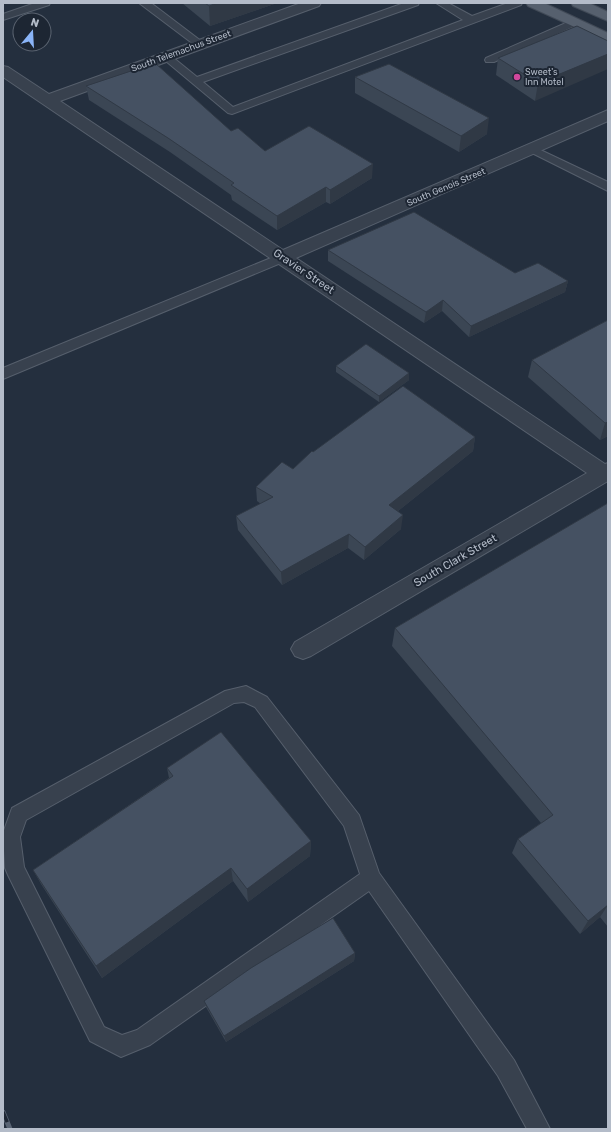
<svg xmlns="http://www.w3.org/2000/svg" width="611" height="1132" viewBox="0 0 611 1132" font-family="Rubik,sans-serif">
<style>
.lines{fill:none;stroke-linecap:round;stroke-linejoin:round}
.service-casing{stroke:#565f6c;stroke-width:2}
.minor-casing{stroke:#565f6c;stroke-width:2}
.primary-casing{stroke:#414a57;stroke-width:2}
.service{fill:#38414e;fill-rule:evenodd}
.minor{fill:#38414e;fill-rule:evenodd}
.primary{fill:#56606e;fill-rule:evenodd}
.rail-casing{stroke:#5a6575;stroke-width:5}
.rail{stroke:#1d2633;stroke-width:3.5;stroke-dasharray:11;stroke-linecap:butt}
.wall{fill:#3b4654}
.shaded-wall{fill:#303945}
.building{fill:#455162;stroke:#303945}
.hotel-dot{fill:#d1479c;stroke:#1d2633;stroke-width:1.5}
.labels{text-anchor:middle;stroke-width:4;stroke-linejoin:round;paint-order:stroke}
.far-street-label{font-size:9px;fill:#b4bcc9;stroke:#1d2633}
.far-poi-label{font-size:9px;fill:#b4bcc9;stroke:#1d2633;text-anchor:start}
.street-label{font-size:11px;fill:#b4bcc9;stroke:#1d2633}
</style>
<rect width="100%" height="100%" fill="#242f3e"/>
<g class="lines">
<defs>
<g id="service">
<polygon points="35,3 50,3 49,5 3,20 3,14"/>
<polygon points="139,3 151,3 205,44 204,46 196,46"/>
<polygon points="404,3 419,3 418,5 203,82 233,107 463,20 436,3 448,3 472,16 508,3 522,3 521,5 232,114 228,113 161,57 162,55 170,55 197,77"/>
<polygon points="575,19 580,22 579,24 494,62 486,62 485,60 486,58"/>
<polygon points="532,146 608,182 608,191 528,151 526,149 528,147"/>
<polygon points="283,253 288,254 289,257 288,260 3,379 3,368"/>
<path d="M246 686 267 697 359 815 379 873 514 1060 550 1129H527L498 1076 369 891 150 1045 121 1057 90 1041 8 875 5 868 3 833 12 808 225 691ZM244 702 255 707 344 826 360 874 137 1030 122 1035 104 1027 24 867 20 837 26 820 234 703Z"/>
</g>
<polygon id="minor" points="301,3 321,3 319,6 60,101 283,250 608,110 608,121 296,258 605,464 608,463 608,481 311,656 303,659 295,656 291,649 295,642 587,473 3,77 3,66 8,67 49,94"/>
<g id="primary">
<polygon points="526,3 544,3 608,33 608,42 528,6"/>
<polygon points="571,3 589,3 608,12 608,21 573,6"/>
</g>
</defs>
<!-- service casing -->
<use href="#service" class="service-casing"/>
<!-- minor casing -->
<use href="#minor" class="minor-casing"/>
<!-- primary casing -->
<use href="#primary" class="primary-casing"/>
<!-- service -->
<use href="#service" class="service"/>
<!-- minor -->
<use href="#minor" class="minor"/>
<!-- primary -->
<use href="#primary" class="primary"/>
<defs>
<polyline id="rail" points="3,1112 10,1129"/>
</defs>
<!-- rail casing -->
<use href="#rail" class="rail-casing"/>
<!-- rail -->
<use href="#rail" class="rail"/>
</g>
<!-- wall -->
<g class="wall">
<polygon points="182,3 277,3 210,26"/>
<polygon points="577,26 535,101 496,75 498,58"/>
<polygon points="355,77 487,134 459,152 355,93"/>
<polygon points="86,86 231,131 265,151 372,178 330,204 326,202 277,230 232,200 231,195 170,152 89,100"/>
<polygon points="328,250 515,273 568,281 565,292 469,337 442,311 424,323 328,261"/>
<polygon points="608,320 608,436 600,440 528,377 532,360"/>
<polygon points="336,366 409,373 409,380 379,402 336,372"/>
<polygon points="475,437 473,451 398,511 401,529 364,560 348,548 282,585 238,530 236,516 261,504 257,501 256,487 293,469 313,452"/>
<polygon points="608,503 608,927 600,917 580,934 512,853 518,839 541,823 392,646 395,628"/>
<polygon points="167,768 311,841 310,856 248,902 233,881 102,978 41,884 33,870 169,778"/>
<polygon points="355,953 354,961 226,1042 206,1007 204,1001"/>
</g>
<!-- shaded-wall -->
<g class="shaded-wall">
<polygon points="217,3 277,3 210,26 209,6"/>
<polygon points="608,54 608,69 535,101 538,83"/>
<polygon points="489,118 487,134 459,152 461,136"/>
<polygon points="373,164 372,178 330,204 330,190"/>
<polygon points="326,187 326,202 277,230 277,216"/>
<polygon points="568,281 565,292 469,337 471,326"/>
<polygon points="443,300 442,311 424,323 426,312"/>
<polygon points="409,373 409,380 379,402 379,396"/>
<polygon points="608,422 608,436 600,440 605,423"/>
<polygon points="475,437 473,451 388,519 389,505"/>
<polygon points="403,515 401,529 364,560 365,547"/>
<polygon points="349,534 348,548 282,585 281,572"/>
<polygon points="311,841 310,856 248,902 247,889"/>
<polygon points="231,868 233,881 102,978 96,966"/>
<polygon points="608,905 600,917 580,934 588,921"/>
<polygon points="355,953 354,961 226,1042 224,1036"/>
</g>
<!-- building -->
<g class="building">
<polygon points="205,3 217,3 209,6"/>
<polygon points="577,26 608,41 608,54 538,83 498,58"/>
<polygon points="155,63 231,131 238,128 265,151 309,126 373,164 330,190 326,187 277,216 231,185 234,183 168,138 86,86"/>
<polygon points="389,64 489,118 461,136 355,77"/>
<polygon points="414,212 515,273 538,263 568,281 471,326 443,300 426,312 328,250"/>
<polygon points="608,320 608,422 605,423 532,360"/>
<polygon points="366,344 409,373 379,396 336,366"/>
<polygon points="403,386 475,437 389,505 403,515 365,547 349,534 281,572 236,516 273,497 256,487 282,462 293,469 312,451 313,452"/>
<polygon points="608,503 608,905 588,921 518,839 553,815 395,628"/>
<polygon points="221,732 311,841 247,889 231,868 96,966 33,870 173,776 167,768"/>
<polygon points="333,918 355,953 224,1036 204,1001 251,968"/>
</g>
<!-- markers -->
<circle class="hotel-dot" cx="517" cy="77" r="4"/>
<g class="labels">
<!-- far-street labels -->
<g class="far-street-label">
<text transform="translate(181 51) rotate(-20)" y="3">South Telemachus Street</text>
<text transform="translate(446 187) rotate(-23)" y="3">South Genois Street</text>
</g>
<!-- far-poi labels -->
<g class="far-poi-label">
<text x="525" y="75">Sweet's<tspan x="525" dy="10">Inn Motel</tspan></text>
</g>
<!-- street labels -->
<g class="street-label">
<text transform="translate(304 271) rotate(34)" y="4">Gravier Street</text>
<text transform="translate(455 560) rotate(-30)" y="4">South Clark Street</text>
</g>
</g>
<!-- border -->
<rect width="611" height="1132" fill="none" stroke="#b4bcc9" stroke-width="8"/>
<!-- north arrow -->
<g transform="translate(32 32) rotate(18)"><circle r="19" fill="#1d2633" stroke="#59626f"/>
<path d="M0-3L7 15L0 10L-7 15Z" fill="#8ab4f8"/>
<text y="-6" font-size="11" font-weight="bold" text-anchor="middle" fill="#b4bcc9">N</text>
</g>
</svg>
